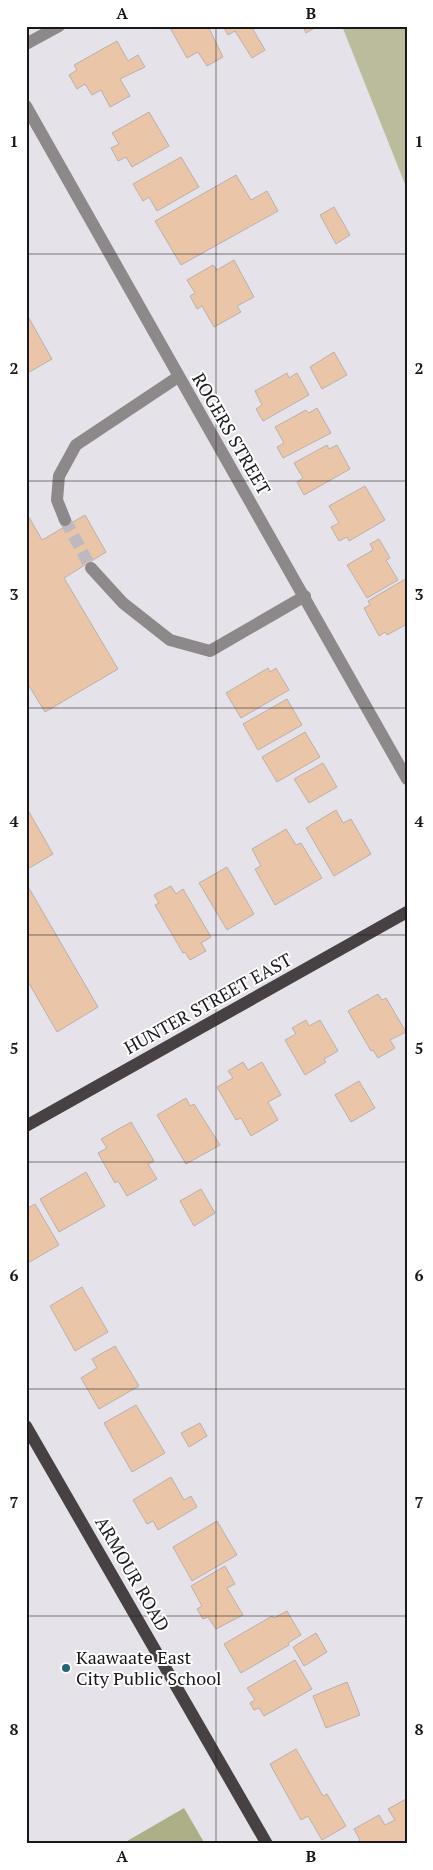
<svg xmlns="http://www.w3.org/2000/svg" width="433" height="1870" viewBox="0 0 433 1870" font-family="'PT Serif',serif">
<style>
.green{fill:#babc9b}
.forest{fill:#adb086}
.building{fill:#eac5a8;stroke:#b8b1ac}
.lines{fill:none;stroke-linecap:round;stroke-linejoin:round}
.minor-tunnel{stroke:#bdb9c0;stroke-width:12;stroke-dasharray:12 6;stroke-linecap:butt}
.minor{stroke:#8d898a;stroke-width:12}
.major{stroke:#484143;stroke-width:12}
.grid{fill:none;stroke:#19171a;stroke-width:1;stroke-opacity:0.55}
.poi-dot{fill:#236678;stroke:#fff;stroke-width:2}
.labels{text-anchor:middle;stroke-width:4;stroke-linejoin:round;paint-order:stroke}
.street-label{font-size:18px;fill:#19171a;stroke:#fff}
.poi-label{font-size:18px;fill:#19171a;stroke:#fff;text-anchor:start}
.neatline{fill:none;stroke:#19171a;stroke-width:2}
.grid-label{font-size:16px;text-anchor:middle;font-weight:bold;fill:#19171a}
</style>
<rect width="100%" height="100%" fill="#e6e2e9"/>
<!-- green -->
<polygon class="green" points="342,26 407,26 407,189"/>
<!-- forest -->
<polygon class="forest" points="184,1808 205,1844 122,1844"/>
<!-- building -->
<g class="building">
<polygon points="169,26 208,26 223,57 207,66 198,52 187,58"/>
<polygon points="223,26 251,26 265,50 252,58 235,31 228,35"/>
<polygon points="303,26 318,26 306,33"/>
<polygon points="117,41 128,61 138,55 145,67 120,79 130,96 110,107 101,90 92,95 85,84 77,89 69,75 77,70 74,65"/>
<polygon points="149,112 169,146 132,167 126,157 118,161 111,148 119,144 112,133"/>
<polygon points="181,157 199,187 157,211 149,197 143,201 133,184"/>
<polygon points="236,175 251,200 267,191 278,211 181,265 155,221"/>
<polygon points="334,207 350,235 336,244 320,215"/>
<polygon points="234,260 254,297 237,306 241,312 214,327 202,306 197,309 190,296 195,293 187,280 213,265 217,270"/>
<polygon points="26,313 52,359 26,374"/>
<polygon points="334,352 347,375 322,389 310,367"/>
<polygon points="287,373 289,378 297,373 309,395 263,421 256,409 262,405 255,391"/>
<polygon points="317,408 331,433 283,458 277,447 284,443 275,427 306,410 309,413"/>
<polygon points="327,445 329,449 337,445 350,469 304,495 297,482 303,478 294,463"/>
<polygon points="365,486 385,520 349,541 347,537 339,541 331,527 339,523 329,506"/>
<polygon points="26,512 42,540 85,515 106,552 64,578 118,669 45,712 26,681"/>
<polygon points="379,539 390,558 386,560 398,580 367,598 347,565 373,550 370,544"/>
<polygon points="407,578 407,624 387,635 385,632 379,636 364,608 370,605 368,601"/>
<polygon points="268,668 270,672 276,668 289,690 241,718 226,693"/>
<polygon points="287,699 302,725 258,750 243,724"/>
<polygon points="305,732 320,757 277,782 262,757"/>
<polygon points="323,763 337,787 309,803 294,779"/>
<polygon points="336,810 343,823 351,819 371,854 334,876 306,828"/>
<polygon points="29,812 53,854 26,870 26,813"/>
<polygon points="286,829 296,845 301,843 322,878 275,905 255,869 261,866 252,849"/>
<polygon points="227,867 254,914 227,930 199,883"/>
<polygon points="26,883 98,1007 57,1032 26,978"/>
<polygon points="171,886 176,894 183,889 211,937 201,943 206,951 190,960 185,952 183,953 155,905 159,903 154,895"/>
<polygon points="378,994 382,1000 386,998 406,1032 390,1040 395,1048 378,1058 373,1050 371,1051 348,1011"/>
<polygon points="306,1020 309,1026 320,1020 338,1051 324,1059 326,1062 305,1075 285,1040 296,1034 292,1028"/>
<polygon points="243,1062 248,1070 262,1062 281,1095 268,1102 278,1120 251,1136 241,1118 236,1120 217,1087 233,1078 228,1071"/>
<polygon points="359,1081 375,1108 351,1122 335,1095"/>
<polygon points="186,1098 190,1106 194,1104 220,1145 186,1164 157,1115"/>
<polygon points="131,1122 154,1161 148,1164 157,1179 127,1196 118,1181 115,1183 98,1153 107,1148 101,1139"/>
<polygon points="86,1172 105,1206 59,1232 40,1199"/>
<polygon points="201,1189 215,1213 194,1226 180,1201"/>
<polygon points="35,1204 59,1245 26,1264 26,1209"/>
<polygon points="82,1287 108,1332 75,1351 50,1306"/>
<polygon points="115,1346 139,1386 99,1409 81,1378 97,1368 92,1359"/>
<polygon points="136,1405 165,1453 132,1472 104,1423"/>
<polygon points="200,1423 207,1436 189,1447 181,1433"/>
<polygon points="171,1477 184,1500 191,1496 197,1507 158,1530 153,1521 147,1524 133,1500"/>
<polygon points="217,1521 237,1555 192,1581 173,1547"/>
<polygon points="225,1566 235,1584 227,1588 243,1615 216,1629 208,1617 203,1619 197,1609 202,1606 191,1586"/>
<polygon points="287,1611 301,1635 288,1643 289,1645 241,1673 224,1644 272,1616 274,1618"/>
<polygon points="316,1633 327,1652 304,1666 293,1647"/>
<polygon points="295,1660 312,1689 264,1716 259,1708 254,1710 250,1703 255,1700 247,1688"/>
<polygon points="347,1682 360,1715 326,1728 313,1696"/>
<polygon points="296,1749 323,1796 327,1794 346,1826 322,1840 308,1816 301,1820 270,1764"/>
<polygon points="406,1799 407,1844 355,1844 360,1840 354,1829 379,1815 385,1825 395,1820 388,1809"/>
</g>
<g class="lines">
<!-- minor-tunnel -->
<polyline class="minor-tunnel" points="65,520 91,568"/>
<!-- minor -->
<g class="minor">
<polyline points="26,44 59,26"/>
<polyline points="26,106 407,779"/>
<polyline points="65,520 57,500 59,476 76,445 178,377"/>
<polyline points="91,568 123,603 170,640 210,651 305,596"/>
</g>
<!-- major -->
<g class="major">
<polyline points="26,1126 407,912"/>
<polyline points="26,1426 267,1844"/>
</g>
</g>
<!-- grid -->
<path class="grid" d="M216 26V1844M26 254H407M26 481H407M26 708H407M26 935H407M26 1162H407M26 1389H407M26 1616H407"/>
<!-- markers -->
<circle class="poi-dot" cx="66" cy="1668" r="5"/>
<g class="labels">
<!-- street labels -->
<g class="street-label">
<text transform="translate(231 434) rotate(60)" y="6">ROGERS STREET</text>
<text transform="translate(208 1004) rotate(-29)" y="6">HUNTER STREET EAST</text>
<text transform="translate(132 1574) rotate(60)" y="6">ARMOUR ROAD</text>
</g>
<!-- poi labels -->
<g class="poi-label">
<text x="76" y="1664">Kaawaate East<tspan x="76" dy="21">City Public School</tspan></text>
</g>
</g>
<!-- border -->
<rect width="433" height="1870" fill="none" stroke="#ffffff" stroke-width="55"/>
<rect x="28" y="28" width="378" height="1814" class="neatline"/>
<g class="grid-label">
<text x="122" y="19">A</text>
<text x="311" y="19">B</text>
<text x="14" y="147">1</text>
<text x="419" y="147">1</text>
<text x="14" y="374">2</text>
<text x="419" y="374">2</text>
<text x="14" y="600">3</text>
<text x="419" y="600">3</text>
<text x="14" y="827">4</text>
<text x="419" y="827">4</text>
<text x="14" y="1054">5</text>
<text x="419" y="1054">5</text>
<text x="14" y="1281">6</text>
<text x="419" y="1281">6</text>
<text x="14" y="1508">7</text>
<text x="419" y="1508">7</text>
<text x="14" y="1735">8</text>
<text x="419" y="1735">8</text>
<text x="122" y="1862">A</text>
<text x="311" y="1862">B</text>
</g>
</svg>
